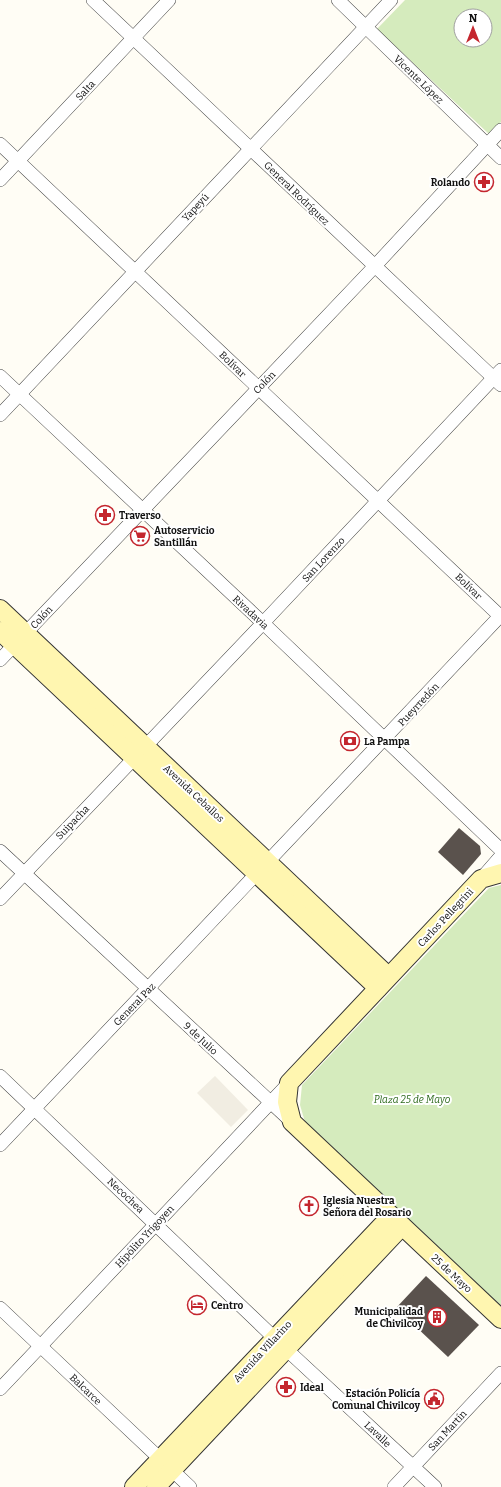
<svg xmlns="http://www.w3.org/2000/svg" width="501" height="1487" viewBox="0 0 501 1487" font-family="Bitter,serif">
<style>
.green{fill:#d5ebbd;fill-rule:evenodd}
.plaza{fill:#f1ede2}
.building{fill:#5a524d}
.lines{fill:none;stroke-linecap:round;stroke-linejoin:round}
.street-casing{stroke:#444;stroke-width:14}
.secondary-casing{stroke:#333;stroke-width:20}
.street{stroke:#fff;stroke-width:13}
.secondary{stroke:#fff6b0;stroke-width:18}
.labels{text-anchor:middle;stroke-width:4;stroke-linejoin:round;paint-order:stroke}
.street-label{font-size:10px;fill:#111;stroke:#fff}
.poi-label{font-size:10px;font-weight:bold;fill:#111;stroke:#fff;text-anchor:start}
.park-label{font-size:10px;font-style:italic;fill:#2f6b1f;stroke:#fff}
</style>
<rect width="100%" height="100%" fill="#fffdf5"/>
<!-- green -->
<g class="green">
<path d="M405 0H501V122L489 134 377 29ZM461 16H485V40H461Z"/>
<polygon points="501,885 501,1306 305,1122 300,1105 302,1085 489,888"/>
</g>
<!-- plaza -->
<polygon class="plaza" points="215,1076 248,1110 231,1127 197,1093"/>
<!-- building -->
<g class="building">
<polygon points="459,828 480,846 481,854 463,875 438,852"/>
<polygon points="426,1276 479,1325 448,1357 396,1308"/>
</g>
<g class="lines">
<defs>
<g id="street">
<polyline points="93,0 501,385"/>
<polyline points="338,0 501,158"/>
<polyline points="0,144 501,617"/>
<polyline points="0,180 169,0"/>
<polyline points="0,376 263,623 501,850"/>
<polyline points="0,415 391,0"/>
<polyline points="0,660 374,267 501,130"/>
<polyline points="0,851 292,1122"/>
<polyline points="481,879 501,856"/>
<polyline points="0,899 263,623 501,370"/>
<polyline points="0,1076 286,1349 435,1487"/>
<polyline points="0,1145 501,615"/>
<polyline points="0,1308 190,1487"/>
<polyline points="0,1389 289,1083"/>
<polyline points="394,1487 501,1373"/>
</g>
<g id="secondary">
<polyline points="0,609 388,976"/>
<polyline points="0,631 378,988"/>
<polyline points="501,873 481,879 289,1083 287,1102 292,1122 501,1319"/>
<polyline points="134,1487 391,1216"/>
<polyline points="156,1487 402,1226"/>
</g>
</defs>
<!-- street casing -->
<use href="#street" class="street-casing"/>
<!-- secondary casing -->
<use href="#secondary" class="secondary-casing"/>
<!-- street -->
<use href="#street" class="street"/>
<!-- secondary -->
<use href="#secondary" class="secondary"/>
</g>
<!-- icons -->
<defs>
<symbol id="pharmacy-ring" viewBox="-11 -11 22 22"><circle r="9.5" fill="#fff" stroke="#c4262e" stroke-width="1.5"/><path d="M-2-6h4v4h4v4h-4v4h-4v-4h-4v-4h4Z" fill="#c4262e"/></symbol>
<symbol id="supermarket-ring" viewBox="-11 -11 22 22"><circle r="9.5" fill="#fff" stroke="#c4262e" stroke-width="1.5"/><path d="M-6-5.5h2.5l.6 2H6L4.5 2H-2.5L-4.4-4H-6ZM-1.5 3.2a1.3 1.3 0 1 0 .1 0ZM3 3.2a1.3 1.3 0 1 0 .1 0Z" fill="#c4262e"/></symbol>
<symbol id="bank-ring" viewBox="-11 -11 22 22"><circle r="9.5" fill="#fff" stroke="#c4262e" stroke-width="1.5"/><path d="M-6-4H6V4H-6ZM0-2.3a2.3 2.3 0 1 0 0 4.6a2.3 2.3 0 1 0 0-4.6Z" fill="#c4262e"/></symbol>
<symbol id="church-ring" viewBox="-11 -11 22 22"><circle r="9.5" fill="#fff" stroke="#c4262e" stroke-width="1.5"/><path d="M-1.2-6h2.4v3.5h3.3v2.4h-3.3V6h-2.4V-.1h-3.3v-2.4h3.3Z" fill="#c4262e"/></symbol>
<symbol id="hotel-ring" viewBox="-11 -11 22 22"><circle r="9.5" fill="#fff" stroke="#c4262e" stroke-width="1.5"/><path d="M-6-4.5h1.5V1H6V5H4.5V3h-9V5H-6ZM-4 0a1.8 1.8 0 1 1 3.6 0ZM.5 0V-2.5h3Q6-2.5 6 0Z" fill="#c4262e"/></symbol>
<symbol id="building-ring" viewBox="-11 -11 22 22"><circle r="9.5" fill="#fff" stroke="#c4262e" stroke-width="1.5"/><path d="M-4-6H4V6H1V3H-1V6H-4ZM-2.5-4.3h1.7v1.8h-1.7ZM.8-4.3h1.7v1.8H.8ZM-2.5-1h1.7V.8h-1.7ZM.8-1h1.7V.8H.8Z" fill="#c4262e"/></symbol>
<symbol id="civic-ring" viewBox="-11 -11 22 22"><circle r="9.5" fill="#fff" stroke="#c4262e" stroke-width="1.5"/><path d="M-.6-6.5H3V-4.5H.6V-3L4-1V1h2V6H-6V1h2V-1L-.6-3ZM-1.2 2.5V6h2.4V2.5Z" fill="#c4262e"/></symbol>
</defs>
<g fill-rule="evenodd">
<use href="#pharmacy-ring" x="473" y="171" width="22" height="22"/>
<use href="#pharmacy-ring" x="94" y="504" width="22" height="22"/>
<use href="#supermarket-ring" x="129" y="525" width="22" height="22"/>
<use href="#bank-ring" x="339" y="730" width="22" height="22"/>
<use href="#church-ring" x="298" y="1195" width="22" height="22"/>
<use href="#hotel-ring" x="186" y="1294" width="22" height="22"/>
<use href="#building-ring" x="426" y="1306" width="22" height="22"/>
<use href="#pharmacy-ring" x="275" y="1376" width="22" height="22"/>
<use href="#civic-ring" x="423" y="1388" width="22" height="22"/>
</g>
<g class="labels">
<!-- street labels -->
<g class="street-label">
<text transform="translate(419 79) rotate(44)" y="4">Vicente López</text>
<text transform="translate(85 90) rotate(-47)" y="4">Salta</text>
<text transform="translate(297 193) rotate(44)" y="4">General Rodríguez</text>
<text transform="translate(195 207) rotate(-47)" y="4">Yapeyú</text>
<text transform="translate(233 364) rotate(44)" y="4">Bolívar</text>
<text transform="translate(264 382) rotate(-46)" y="4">Colón</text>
<text transform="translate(323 559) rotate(-47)" y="4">San Lorenzo</text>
<text transform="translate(469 586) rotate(44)" y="4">Bolívar</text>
<text transform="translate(251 612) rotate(43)" y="4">Rivadavia</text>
<text transform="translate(41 617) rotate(-47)" y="4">Colón</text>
<text transform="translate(418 704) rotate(-47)" y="4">Pueyrredón</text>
<text transform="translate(194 793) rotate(43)" y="4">Avenida Ceballos</text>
<text transform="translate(72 822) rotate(-46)" y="4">Suipacha</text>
<text transform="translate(445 917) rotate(-47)" y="4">Carlos Pellegrini</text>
<text transform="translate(134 1004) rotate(-46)" y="4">General Paz</text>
<text transform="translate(201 1038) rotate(43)" y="4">9 de Julio</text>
<text transform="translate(126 1195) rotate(43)" y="4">Necochea</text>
<text transform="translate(144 1236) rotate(-47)" y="4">Hipólito Yrigoyen</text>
<text transform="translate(452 1273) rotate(43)" y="4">25 de Mayo</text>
<text transform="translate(262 1351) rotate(-47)" y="4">Avenida Villarino</text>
<text transform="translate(86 1389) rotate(44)" y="4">Balcarce</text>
<text transform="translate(447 1430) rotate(-47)" y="4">San Martín</text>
<text transform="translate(378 1434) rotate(43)" y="4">Lavalle</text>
</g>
<!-- poi labels -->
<g class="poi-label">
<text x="470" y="186" text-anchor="end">Rolando</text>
<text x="119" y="519">Traverso</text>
<text x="154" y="534">Autoservicio<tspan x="154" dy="12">Santillán</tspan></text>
<text x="364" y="745">La Pampa</text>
<text x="323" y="1204">Iglesia Nuestra<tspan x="323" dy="12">Señora del Rosario</tspan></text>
<text x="211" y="1309">Centro</text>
<text x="423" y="1315" text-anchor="end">Municipalidad<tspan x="423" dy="12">de Chivilcoy</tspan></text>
<text x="300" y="1391">Ideal</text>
<text x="420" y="1397" text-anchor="end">Estación Policía<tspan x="420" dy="12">Comunal Chivilcoy</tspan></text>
</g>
<!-- park labels -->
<g class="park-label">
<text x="412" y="1103">Plaza 25 de Mayo</text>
</g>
</g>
<!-- north arrow -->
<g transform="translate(473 28)"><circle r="19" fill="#ffffff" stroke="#a0a0a0"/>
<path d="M0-3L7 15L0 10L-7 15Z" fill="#c4262e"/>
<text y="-6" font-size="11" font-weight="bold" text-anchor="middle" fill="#111111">N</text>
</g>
</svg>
